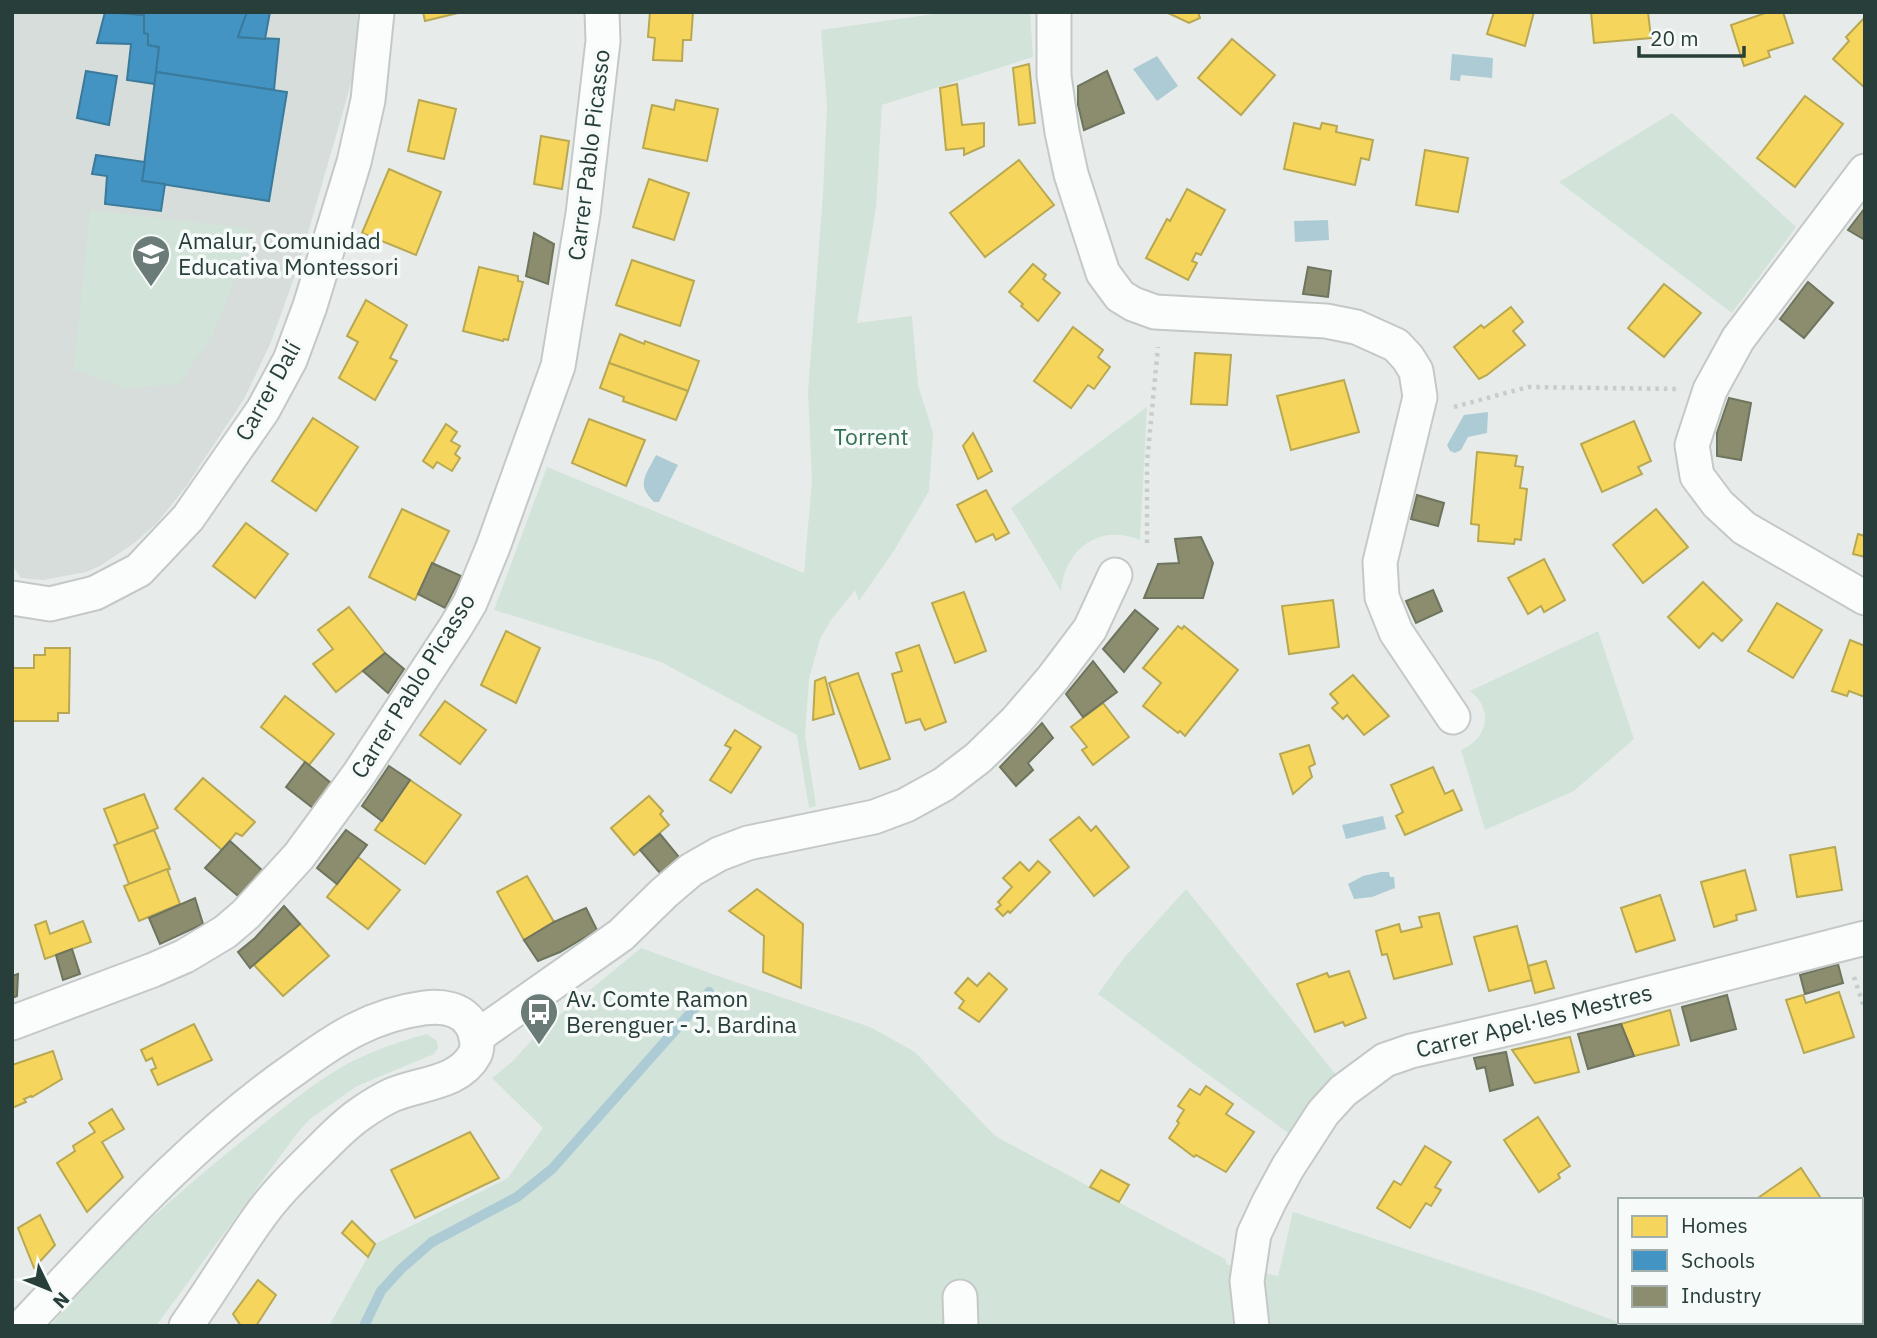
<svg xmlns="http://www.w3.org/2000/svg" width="1877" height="1338" viewBox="0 0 1877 1338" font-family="'IBM Plex Sans',sans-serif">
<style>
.built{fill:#d6ddda}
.green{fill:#d2e3d9}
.water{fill:#adcbd5}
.homes{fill:#f6d55c;stroke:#b8a852;stroke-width:2}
.schools{fill:#4393c3;stroke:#3b7a9a;stroke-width:2}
.industry{fill:#8c8c6e;stroke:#6e755e;stroke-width:2}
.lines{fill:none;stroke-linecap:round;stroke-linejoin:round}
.stream{stroke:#adcbd5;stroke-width:10}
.minor-casing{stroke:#c4c9c7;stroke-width:37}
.path{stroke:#c7cdcc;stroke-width:4.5;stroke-dasharray:3.5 5;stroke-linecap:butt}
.minor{stroke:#fbfcfc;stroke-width:33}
.labels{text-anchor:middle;stroke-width:7;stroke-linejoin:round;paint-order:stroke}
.street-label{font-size:23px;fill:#273e3a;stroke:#f6faf8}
.poi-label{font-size:23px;fill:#273e3a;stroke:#f6faf8;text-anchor:start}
.park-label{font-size:23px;fill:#357052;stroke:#f6faf8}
</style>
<rect width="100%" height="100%" fill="#e7ecea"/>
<!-- built -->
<polygon class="built" points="12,12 357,12 358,30 355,67 350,87 299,264 271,342 244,399 185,488 156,524 133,544 100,566 86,572 43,580 21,578 12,565"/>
<!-- green -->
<g class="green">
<polygon points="948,12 1030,12 1033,57 882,105 876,207 857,323 912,316 918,385 933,433 929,491 895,549 859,601 855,590 831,620 820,639 809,679 805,735 816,806 809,808 797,735 661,662 494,610 547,467 804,573 812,481 808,392 823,194 827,106 821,30"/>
<polygon points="1672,113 1796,227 1732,313 1559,182"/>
<polygon points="90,210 252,229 246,254 212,336 179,384 123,388 74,369"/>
<path d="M1147 407 1140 540C1099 523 1065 549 1061 591L1011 508Z"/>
<path d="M1598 631 1634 739 1574 791 1485 830 1461 750C1488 739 1494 709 1470 691Z"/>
<polygon points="1186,889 1337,1076 1291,1135 1098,994 1124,958"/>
<polygon points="641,948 715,975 870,1027 915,1052 995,1136 1225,1259 1227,1264 1236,1268 1278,1276 1293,1212 1534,1291 1629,1326 329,1326 375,1244 508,1178 543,1128 492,1078 513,1061 539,1032"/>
<path d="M427 1034 437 1041 438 1048 434 1054 357 1086 310 1119 298 1132 156 1326H50C110 1252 181 1189 256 1130 283 1108 311 1085 342 1067 368 1052 398 1042 427 1034Z"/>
</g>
<!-- water -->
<g class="water">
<polygon points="1452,54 1493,58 1492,78 1461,75 1460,81 1450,80"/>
<polygon points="1157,56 1178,86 1157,101 1133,69"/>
<polygon points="1328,220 1329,240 1295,242 1294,221"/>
<polygon points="1488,412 1487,433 1468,437 1461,450 1455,453 1450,451 1447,445 1464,415"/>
<path d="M656 455 678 465 659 502H654C636 484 645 477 656 455Z"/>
<polygon points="1383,816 1386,829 1346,839 1342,825"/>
<polygon points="1381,872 1389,872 1390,877 1394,877 1395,888 1372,897 1354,899 1348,884 1363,876"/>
</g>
<!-- homes -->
<g class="homes">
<polygon points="423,12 462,12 425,21"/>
<polygon points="650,12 693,12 691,40 683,40 682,61 653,60 655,38 648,37"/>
<polygon points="1166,12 1198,12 1200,18 1189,23"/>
<polygon points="1494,12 1534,12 1525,46 1487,34"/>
<polygon points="1591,12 1648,12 1651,38 1594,43"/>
<polygon points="1768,12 1783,12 1793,43 1768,51 1770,57 1744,66 1731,25"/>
<polygon points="1865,17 1865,88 1833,59 1849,41 1846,37"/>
<polygon points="1232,39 1275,75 1241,115 1198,78"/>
<polygon points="1029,64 1035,123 1019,125 1013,68"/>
<polygon points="957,84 962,125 984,123 984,146 964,155 964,148 946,150 940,88"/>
<polygon points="1805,96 1843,124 1795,187 1757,158"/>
<polygon points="419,100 456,109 444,159 408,151"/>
<polygon points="676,100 718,109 707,161 643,148 652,105 674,110"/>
<polygon points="1294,123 1320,129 1322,123 1337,126 1336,132 1373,140 1369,160 1361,158 1355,185 1284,169"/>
<polygon points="541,136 569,141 562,189 534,184"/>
<polygon points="1425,150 1468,158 1458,212 1416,205"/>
<polygon points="1019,160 1054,205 985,257 950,213"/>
<polygon points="389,169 441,192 416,255 362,233"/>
<polygon points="649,179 689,193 674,240 633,227"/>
<polygon points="1187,189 1225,210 1201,255 1196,253 1192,261 1197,263 1188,280 1146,258 1167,219 1170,221"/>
<polygon points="632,260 694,281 680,326 616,305"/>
<polygon points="1033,264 1046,275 1043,279 1060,293 1038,321 1021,306 1023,304 1009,292"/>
<polygon points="479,267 518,276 518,281 523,282 508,340 504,339 503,341 463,331"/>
<polygon points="1664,284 1701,313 1664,357 1628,328"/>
<polygon points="366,300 407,325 390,358 397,361 375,400 339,378 358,342 347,336"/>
<polygon points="1511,307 1523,322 1513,331 1525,345 1487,375 1479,379 1454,347 1481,325 1484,328"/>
<polygon points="1073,327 1103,350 1098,357 1110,367 1094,389 1088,385 1071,408 1034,381"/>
<polygon points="620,334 644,344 645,341 699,361 688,391 609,363"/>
<polygon points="1195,353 1231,355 1227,405 1191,404"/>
<polygon points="609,363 688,391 676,420 623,401 624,397 600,388"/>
<polygon points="1344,380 1359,432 1291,450 1277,396"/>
<polygon points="313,418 358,447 316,511 272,481"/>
<polygon points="589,419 645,440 626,486 572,463"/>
<polygon points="1634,421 1651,461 1638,467 1642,474 1602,492 1581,444"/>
<polygon points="446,424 457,432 451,441 460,446 455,454 460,458 452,471 437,462 433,468 423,461"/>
<polygon points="973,433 992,471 978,479 963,446"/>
<polygon points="1477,452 1517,456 1515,466 1523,467 1520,488 1527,489 1521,540 1515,539 1514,544 1478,541 1479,525 1471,524"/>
<polygon points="986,490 1009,533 996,540 993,534 976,542 957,505"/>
<polygon points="402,509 449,531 415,600 369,577"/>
<polygon points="1656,509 1688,547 1643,583 1613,545"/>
<polygon points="246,523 288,554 255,598 213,566"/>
<polygon points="1858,534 1865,536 1865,557 1853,554"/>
<polygon points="1544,559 1565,600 1544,612 1541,606 1528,614 1508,578"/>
<polygon points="1703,582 1742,620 1722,641 1713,633 1699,648 1668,617"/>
<polygon points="964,592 986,651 955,663 932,603"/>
<polygon points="1333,600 1339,647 1289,654 1282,606"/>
<polygon points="1777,603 1822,630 1793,678 1748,651"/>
<polygon points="349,607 385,653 336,692 313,664 333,649 318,630"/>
<polygon points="1178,626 1182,629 1184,626 1238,670 1185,736 1180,731 1178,733 1143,706 1161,683 1143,668"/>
<polygon points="506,631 540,648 516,703 481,685"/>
<polygon points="1850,640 1865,646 1865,697 1849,691 1847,696 1832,691"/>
<polygon points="919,645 946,722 925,730 920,719 906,723 892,674 902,671 896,653"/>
<polygon points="45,648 70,648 69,713 58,713 58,721 12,721 12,668 34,668 34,655 45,655"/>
<polygon points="858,673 890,759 860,769 829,683"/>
<polygon points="1353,675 1389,716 1364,735 1347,715 1343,719 1332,708 1338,703 1330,694"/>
<polygon points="825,677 834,714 813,720 815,681"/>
<polygon points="285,696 334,734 309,765 261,727"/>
<polygon points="445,701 486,730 460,764 420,735"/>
<polygon points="1103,703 1129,737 1093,765 1082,750 1087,747 1071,727"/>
<polygon points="735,730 761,747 731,793 710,780 731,748 725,745"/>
<polygon points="1309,745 1315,764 1309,767 1312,777 1293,794 1280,754"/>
<polygon points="1433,767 1445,794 1453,790 1462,810 1405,835 1396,816 1403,812 1391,785"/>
<polygon points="203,778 255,822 242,836 236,833 222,850 175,809"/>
<polygon points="410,780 461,815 425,864 375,830"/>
<polygon points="144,794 158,828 118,844 104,809"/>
<polygon points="649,796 663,811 660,814 669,825 634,855 611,828"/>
<polygon points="1079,817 1091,831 1096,826 1129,867 1094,896 1050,840"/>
<polygon points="154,830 170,869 129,884 114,845"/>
<polygon points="1835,847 1842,890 1797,897 1790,855"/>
<polygon points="358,857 400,890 368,929 327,897"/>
<polygon points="1038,861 1050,872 1010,913 1008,911 1003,916 996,909 1001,905 998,902 1012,887 1003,878 1020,862 1029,871"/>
<polygon points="167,869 180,904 139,921 124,886"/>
<polygon points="1745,870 1756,910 1736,915 1737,920 1714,927 1701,882"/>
<polygon points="527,876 554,922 524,940 497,892"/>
<polygon points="757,889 803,924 801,988 763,972 764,936 729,911"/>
<polygon points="1660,895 1675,940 1636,952 1621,908"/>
<polygon points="1439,913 1452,964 1394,979 1387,954 1382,955 1376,931 1399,924 1401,932 1422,927 1419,917"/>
<polygon points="46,921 50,934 83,921 91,942 45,959 35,925"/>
<polygon points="300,924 329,956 283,996 254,965"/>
<polygon points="1517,926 1532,980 1489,991 1474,937"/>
<polygon points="1546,961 1554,988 1535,993 1528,966"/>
<polygon points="1349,971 1366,1018 1345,1026 1343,1022 1315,1032 1297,984 1327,973 1329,977"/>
<polygon points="989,973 1007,989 979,1022 959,1008 964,1001 955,993 968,978 977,986"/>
<polygon points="1839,992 1854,1037 1804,1053 1786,1000 1803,995 1806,1003"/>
<polygon points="1670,1010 1679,1045 1634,1056 1621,1024"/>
<polygon points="194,1024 212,1060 158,1085 151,1070 156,1068 152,1058 146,1061 141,1050"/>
<polygon points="1570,1037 1579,1072 1535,1083 1512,1050"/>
<polygon points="53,1051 62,1079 32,1097 31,1096 24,1099 26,1102 12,1108 12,1065"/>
<polygon points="1206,1086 1233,1104 1226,1114 1254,1132 1226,1172 1196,1155 1194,1157 1169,1138 1179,1123 1177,1121 1184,1110 1178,1106 1190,1089 1200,1095"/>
<polygon points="112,1109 124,1129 102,1142 123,1177 87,1212 57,1163 75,1151 73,1146 95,1132 89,1123"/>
<polygon points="1538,1117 1570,1166 1558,1174 1560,1178 1539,1192 1504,1140"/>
<polygon points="470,1132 499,1178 415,1218 391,1170"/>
<polygon points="1425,1146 1451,1162 1435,1187 1441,1190 1431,1206 1426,1203 1410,1228 1377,1208 1394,1181 1401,1185"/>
<polygon points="1801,1168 1822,1200 1755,1200"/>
<polygon points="1101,1170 1129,1185 1119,1202 1090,1187"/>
<polygon points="40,1215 55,1245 34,1268 18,1228"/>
<polygon points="352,1221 375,1244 368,1257 342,1233"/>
<polygon points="258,1280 276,1295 256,1326 241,1326 233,1314"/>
<polygon points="1688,1322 1732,1322 1730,1326 1694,1326"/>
</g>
<!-- schools -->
<g class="schools">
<polygon points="105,12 144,15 144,33 148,34 148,45 159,47 155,84 127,80 131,44 97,43"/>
<polygon points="115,12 247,12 238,37 279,39 274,90 156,72 159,47 148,45 148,34 144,33 144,15"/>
<polygon points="247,12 270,12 265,39 238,37"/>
<polygon points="86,71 117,76 109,125 77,118"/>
<polygon points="156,72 287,92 269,201 142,181"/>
<polygon points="96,155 145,162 142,181 165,184 161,211 105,204 107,176 92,174"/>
</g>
<!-- industry -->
<g class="industry">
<polygon points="1107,71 1124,113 1084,130 1078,105 1078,86"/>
<polygon points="1865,208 1865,240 1848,230"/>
<polygon points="534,233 554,244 548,284 526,276"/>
<polygon points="1308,267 1331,271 1328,297 1303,294"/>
<polygon points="1808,282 1833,303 1804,338 1780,319"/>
<polygon points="1729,398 1751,403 1741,460 1717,456 1717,433"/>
<polygon points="1417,495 1444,503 1438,526 1411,519"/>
<polygon points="1201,537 1213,563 1203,598 1144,598 1158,564 1179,563 1175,539"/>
<polygon points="432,563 461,576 445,608 418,594"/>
<polygon points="1433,590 1442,611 1416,623 1406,601"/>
<polygon points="1135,610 1158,629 1124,672 1103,649"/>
<polygon points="385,653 404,669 388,693 363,671"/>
<polygon points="1093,661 1117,692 1083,717 1066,694"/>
<polygon points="1042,723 1053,738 1028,763 1033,770 1016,786 1000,767"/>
<polygon points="305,762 331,783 313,808 286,787"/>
<polygon points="389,766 410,780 382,821 362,806"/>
<polygon points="346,830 367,845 337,884 317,868"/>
<polygon points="660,834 679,857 660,873 640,850"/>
<polygon points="230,841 263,871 238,896 205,868"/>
<polygon points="195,898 203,924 160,944 149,918"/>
<polygon points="284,906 300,924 250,968 238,952 255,938"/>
<polygon points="586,908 597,930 560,952 538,961 524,940 554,922"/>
<polygon points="72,949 80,974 63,980 56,955"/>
<polygon points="1838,964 1843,983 1805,994 1800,975"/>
<polygon points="18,974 17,996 12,998 12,976"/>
<polygon points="1727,995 1736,1029 1691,1041 1682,1007"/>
<polygon points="1621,1024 1634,1056 1588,1069 1578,1034"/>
<polygon points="1506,1052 1513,1085 1490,1091 1485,1067 1477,1069 1474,1058"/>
</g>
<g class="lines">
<!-- stream -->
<polyline class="stream" points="364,1326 381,1291 402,1268 432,1242 517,1197 552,1169 709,992"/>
<defs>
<g id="minor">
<polyline points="1054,12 1054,76 1062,132 1071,174 1103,273 1120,296 1133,304 1155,312 1326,321 1356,327 1396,345 1408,358 1416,371 1420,397 1380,562 1382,597 1396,632 1453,717"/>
<polyline points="1865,171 1738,339 1710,390 1692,445 1697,476 1718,504 1744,528 1865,598"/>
<polyline points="12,598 50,604 95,593 139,570 188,518 263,410 290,360 310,306 354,162 368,100 377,12"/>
<polyline points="12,1023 153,970 185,956 225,932 246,914 299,856 359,774 455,628 470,603 493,547 558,366 583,214 603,41 602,12"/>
<polyline points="476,1037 621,935 664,893 691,870 719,854 748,843 874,817 906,805 944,784 978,758 1016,721 1053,678 1090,629 1115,575"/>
<polyline points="1861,1291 1865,1290"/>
<polyline points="960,1297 961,1326"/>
<path d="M23 1326C109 1235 192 1140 296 1068 337 1038 372 1015 424 1008 441 1006 461 1008 471 1024 476 1032 479 1045 475 1054 459 1084 420 1083 392 1095 381 1100 370 1107 360 1114 344 1125 330 1140 317 1153 296 1174 274 1195 257 1220 232 1255 211 1291 186 1326"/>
<polyline points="1252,1326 1247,1281 1254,1234 1269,1202 1288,1167 1323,1113 1343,1091 1385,1060 1411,1051 1541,1021 1865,938"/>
<polyline points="1825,1326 1828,1322"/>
</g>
</defs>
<!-- minor casing -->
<use href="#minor" class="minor-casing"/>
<!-- path -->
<g class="path">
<polyline points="1454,407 1528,387 1677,389"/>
<polyline points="1147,543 1147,462 1158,347"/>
<polyline points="1854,977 1865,1010"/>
</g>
<!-- minor -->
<use href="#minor" class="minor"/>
</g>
<!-- icons -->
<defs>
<symbol id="school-pin" viewBox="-11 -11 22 30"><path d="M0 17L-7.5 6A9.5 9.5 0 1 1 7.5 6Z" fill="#6a7b78" stroke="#f6faf8"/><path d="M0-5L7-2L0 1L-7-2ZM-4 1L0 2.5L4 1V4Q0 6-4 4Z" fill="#fff"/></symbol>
<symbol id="bus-pin" viewBox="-11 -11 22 30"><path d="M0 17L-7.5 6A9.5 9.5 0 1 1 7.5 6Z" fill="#6a7b78" stroke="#f6faf8"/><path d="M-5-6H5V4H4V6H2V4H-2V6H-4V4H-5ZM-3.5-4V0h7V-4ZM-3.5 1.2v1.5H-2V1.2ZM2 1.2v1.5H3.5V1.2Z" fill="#fff"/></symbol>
</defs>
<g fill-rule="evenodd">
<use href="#school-pin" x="129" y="232" width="44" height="60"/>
<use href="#bus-pin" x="517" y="990" width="44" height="60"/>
</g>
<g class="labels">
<!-- street labels -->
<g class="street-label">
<text transform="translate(589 155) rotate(-83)" y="8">Carrer Pablo Picasso</text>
<text transform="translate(268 391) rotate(-61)" y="8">Carrer Dalí</text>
<text transform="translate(413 686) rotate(-58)" y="8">Carrer Pablo Picasso</text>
<text transform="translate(1534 1021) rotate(-14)" y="8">Carrer Apel·les Mestres</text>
</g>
<!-- poi labels -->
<g class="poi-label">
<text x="178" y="249">Amalur, Comunidad<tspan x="178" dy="26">Educativa Montessori</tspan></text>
<text x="566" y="1007">Av. Comte Ramon<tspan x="566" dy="26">Berenguer - J. Bardina</tspan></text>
</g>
<!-- park labels -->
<g class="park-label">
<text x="871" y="445">Torrent</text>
</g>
</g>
<!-- border -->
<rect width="1877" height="1338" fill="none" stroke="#273e3a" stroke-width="28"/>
<!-- legend -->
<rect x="1618" y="1198" width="245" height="126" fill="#f6faf8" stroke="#a3afac" stroke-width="2"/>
<rect x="1632" y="1216" width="35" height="21" fill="#f6d55c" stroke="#a3afac" stroke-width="2"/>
<text x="1681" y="1233" font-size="21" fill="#273e3a">Homes</text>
<rect x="1632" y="1250" width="35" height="21" fill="#4393c3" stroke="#a3afac" stroke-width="2"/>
<text x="1681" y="1268" font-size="21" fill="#273e3a">Schools</text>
<rect x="1632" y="1286" width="35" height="21" fill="#8c8c6e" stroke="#a3afac" stroke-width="2"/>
<text x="1681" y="1303" font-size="21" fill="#273e3a">Industry</text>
<!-- north arrow -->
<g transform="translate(49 1289) rotate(133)" stroke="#f6faf8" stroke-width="5" paint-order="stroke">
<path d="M0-5L12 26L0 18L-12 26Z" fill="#273e3a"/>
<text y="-10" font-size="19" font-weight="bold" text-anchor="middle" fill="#273e3a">N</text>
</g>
<!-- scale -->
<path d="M1639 46v10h105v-10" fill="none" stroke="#273e3a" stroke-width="3.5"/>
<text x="1650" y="46" font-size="21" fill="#273e3a" stroke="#f6faf8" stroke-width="5" paint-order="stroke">20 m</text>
</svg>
